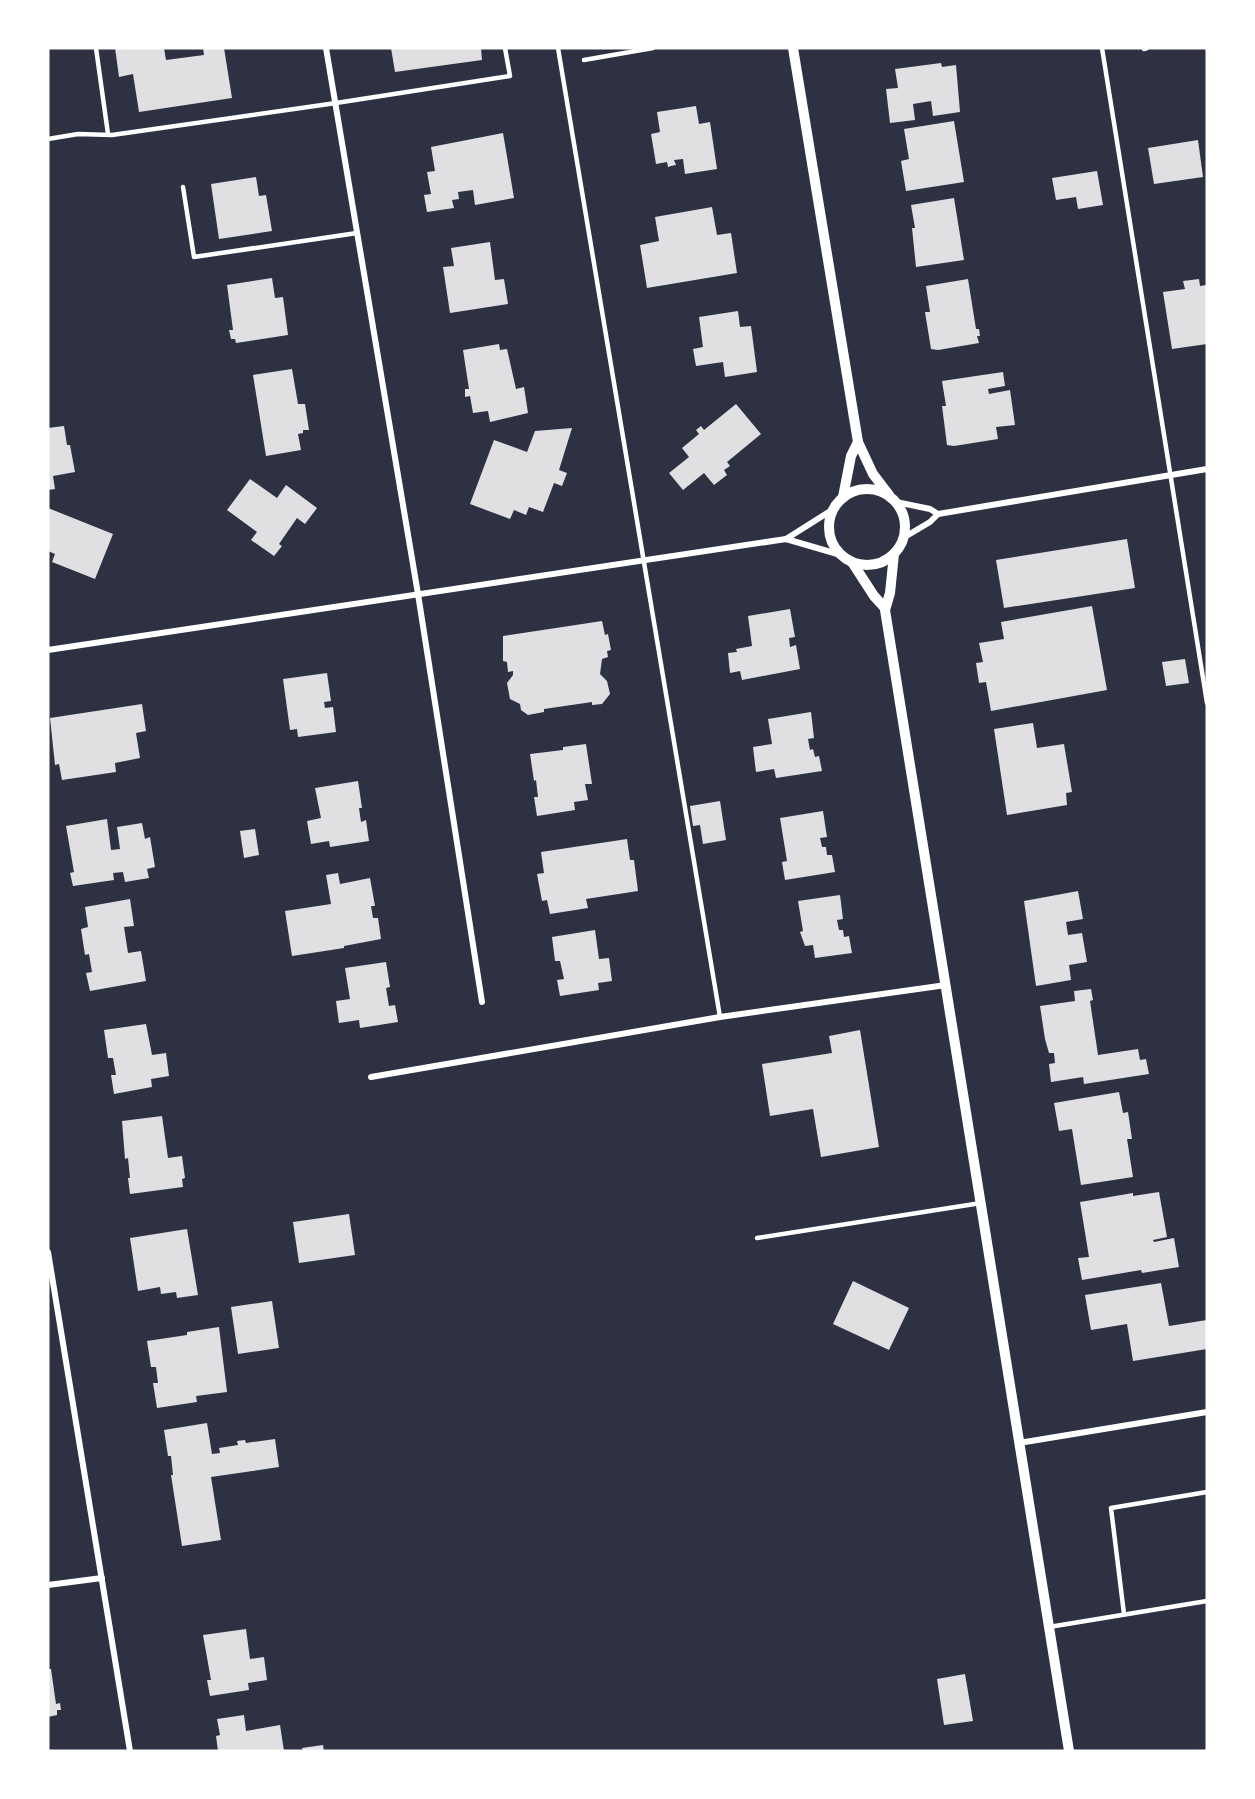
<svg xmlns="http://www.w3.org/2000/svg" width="1255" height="1799" viewBox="0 0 1255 1799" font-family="Signika,sans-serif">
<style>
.building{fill:#e0e0e3}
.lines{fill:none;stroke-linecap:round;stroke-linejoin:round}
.service{stroke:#fff;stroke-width:4.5}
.minor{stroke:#fff;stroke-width:6}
.tertiary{stroke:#fff;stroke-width:10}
</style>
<rect width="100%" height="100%" fill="#2d3142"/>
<!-- building -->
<g class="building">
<polygon points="115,48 164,48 166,60 204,55 203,48 224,48 232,98 139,112 133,74 119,77"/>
<polygon points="391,48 481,48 482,60 395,72"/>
<polygon points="941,63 942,67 956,65 960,112 933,116 931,101 913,104 915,120 890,123 886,89 898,88 895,69"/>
<polygon points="696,106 699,124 710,122 717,169 685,174 683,159 674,160 676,165 671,166 668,167 667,162 656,164 651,134 660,132 657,112"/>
<polygon points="954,121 964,182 906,191 901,161 909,159 904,129"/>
<polygon points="503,133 514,198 475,205 473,190 458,192 459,199 452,200 454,208 427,212 424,195 431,194 427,172 435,171 431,147"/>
<polygon points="1198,140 1203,177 1154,184 1148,148"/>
<polygon points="1097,171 1103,205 1078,209 1076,197 1056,200 1052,178"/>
<polygon points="256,177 259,196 266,195 272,231 219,239 211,184"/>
<polygon points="954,198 964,260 916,267 912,228 915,228 911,205"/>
<polygon points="712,207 717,235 731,233 737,273 647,288 640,245 659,241 655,217"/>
<polygon points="490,242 495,280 504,279 508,304 450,313 443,267 454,266 451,248"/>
<polygon points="272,278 275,298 283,297 288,335 236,343 235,339 231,339 229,330 233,330 227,285"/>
<polygon points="968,279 976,329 979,329 980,336 977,336 979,343 938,350 931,349 925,312 930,312 926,286"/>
<polygon points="1199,279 1200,286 1206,285 1207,290 1207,344 1172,349 1163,292 1185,289 1183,281"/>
<polygon points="738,311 740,327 751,326 757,372 725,377 723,362 696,366 693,349 703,347 699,317"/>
<polygon points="499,344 500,350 507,349 516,389 524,387 528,413 490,422 488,411 473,413 470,396 465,397 465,389 469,389 463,350"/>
<polygon points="292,369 298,404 305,404 309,430 303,430 303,433 298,434 301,450 266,456 253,375"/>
<polygon points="1003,372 1005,386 988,389 989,394 1010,390 1015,425 996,427 998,439 954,446 947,445 942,406 946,406 942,381"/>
<polygon points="736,404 761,434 727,462 730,466 724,470 727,475 714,485 704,473 683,490 669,473 689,457 682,448 699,434 696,430 701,426 704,430"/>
<polygon points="64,426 67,445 70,445 75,472 53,476 55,489 48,490 48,428"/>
<polygon points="572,428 559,470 567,473 562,486 554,483 543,512 529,507 526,515 514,510 510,519 470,504 494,440 527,452 535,431"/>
<polygon points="250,479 277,498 286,485 317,508 305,524 297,518 279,544 282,546 274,556 251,540 257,532 227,510"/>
<polygon points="48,508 113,534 95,579 52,562 55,554 48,551"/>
<polygon points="1127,539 1135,588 1004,608 996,560"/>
<polygon points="1092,606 1107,690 991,711 986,682 979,683 976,663 983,662 979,643 1004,639 1001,622"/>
<polygon points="790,609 795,637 789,638 790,647 796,645 800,669 742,680 740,671 730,673 728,653 737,652 736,649 752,646 748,616"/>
<polygon points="602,621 605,635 608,634 611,650 607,651 608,657 602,659 600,674 607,681 610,694 602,704 592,705 592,702 544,709 544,712 528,715 521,710 520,704 510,699 507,683 513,675 513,671 508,672 507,662 503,661 503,636"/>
<polygon points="1185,659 1189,683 1166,686 1162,662"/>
<polygon points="327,673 331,701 324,702 325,708 333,707 336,732 298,737 297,729 290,730 283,679"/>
<polygon points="142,704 146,731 136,733 140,758 115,763 116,772 62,780 59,764 55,765 50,718"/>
<polygon points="811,712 814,738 808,739 810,750 813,749 815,757 819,756 822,771 776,778 774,769 756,772 753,747 772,744 768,719"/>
<polygon points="1033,723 1037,748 1064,744 1072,792 1066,793 1067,805 1007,815 994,729"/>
<polygon points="586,744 592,784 585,784 588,800 574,802 575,810 537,816 534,797 538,797 536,780 534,781 530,754 563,750 563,747"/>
<polygon points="358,781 362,808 359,808 361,822 366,820 369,841 330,847 329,841 311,844 307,821 321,818 315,788"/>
<polygon points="720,801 726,840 703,844 700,825 693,826 690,806"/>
<polygon points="823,811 827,837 820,838 822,847 826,847 827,855 832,855 835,872 785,880 782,862 787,861 780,818"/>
<polygon points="107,819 111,850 120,849 117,827 142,823 145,839 150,837 155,867 147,869 149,878 125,882 123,872 113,873 114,880 73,886 70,873 74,872 66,826"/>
<polygon points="255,829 259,855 244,858 240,831"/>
<polygon points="627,839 630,860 634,860 638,891 586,899 588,908 550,914 547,900 542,901 537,874 544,873 541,852"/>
<polygon points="338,873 340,884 370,878 375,906 371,906 373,918 378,918 381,939 344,946 344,948 292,956 285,911 331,904 326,875"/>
<polygon points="1078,891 1083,919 1066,922 1068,935 1082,933 1087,962 1069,965 1071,980 1036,986 1024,901"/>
<polygon points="840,895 843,919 837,920 839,930 843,930 844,937 849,936 852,953 815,958 813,945 805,946 800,932 803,931 798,901"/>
<polygon points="130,899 134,926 124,927 128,953 141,951 146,981 90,991 86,973 92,972 89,954 85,955 81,929 88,927 85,907"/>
<polygon points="595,930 599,959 609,958 612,981 598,983 599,990 560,996 557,980 564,979 560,961 555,961 552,937"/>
<polygon points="386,962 390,987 386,988 389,1006 395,1005 398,1022 360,1028 359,1020 339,1023 336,1001 350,999 345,968"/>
<polygon points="1091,989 1093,1000 1090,1001 1098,1055 1138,1049 1140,1060 1146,1059 1149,1074 1084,1084 1083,1077 1051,1082 1049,1064 1055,1063 1054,1053 1049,1053 1045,1039 1040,1006 1075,1001 1074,991"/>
<polygon points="146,1024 152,1055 166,1053 169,1076 151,1079 152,1087 114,1094 111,1075 116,1075 113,1058 108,1058 104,1030"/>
<polygon points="860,1030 879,1147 821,1157 813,1109 770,1116 762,1064 832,1053 829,1036"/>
<polygon points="1119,1092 1123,1113 1128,1112 1132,1139 1127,1139 1133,1177 1081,1185 1072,1129 1059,1131 1054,1103"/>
<polygon points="162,1116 168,1158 182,1156 185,1178 182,1179 183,1187 130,1194 128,1178 130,1178 128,1158 125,1159 122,1121"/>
<polygon points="1159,1192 1167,1237 1153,1240 1154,1242 1174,1238 1179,1267 1142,1273 1141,1270 1082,1280 1078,1258 1089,1257 1080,1202 1133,1193 1133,1196"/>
<polygon points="349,1214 355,1255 299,1263 293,1222"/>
<polygon points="187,1229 198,1295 177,1298 176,1292 161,1294 160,1287 138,1291 130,1238"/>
<polygon points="853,1281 909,1308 889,1350 833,1324"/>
<polygon points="1161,1283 1169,1326 1207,1320 1207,1349 1133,1361 1127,1324 1091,1330 1085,1295"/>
<polygon points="272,1301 279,1348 238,1354 231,1307"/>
<polygon points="219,1327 227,1392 196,1396 197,1402 157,1408 153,1383 158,1383 156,1367 151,1367 147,1341 187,1335 187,1332"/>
<polygon points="207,1423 212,1454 220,1453 219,1448 238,1445 237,1441 245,1440 246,1443 275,1439 279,1467 211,1477 221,1540 182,1546 171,1475 173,1475 171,1456 168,1456 164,1430"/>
<polygon points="246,1629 250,1659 264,1657 267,1680 248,1683 249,1690 210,1696 207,1680 211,1680 203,1635"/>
<polygon points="48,1669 51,1669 56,1704 60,1703 61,1710 57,1710 57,1715 48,1717"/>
<polygon points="965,1674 973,1721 944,1725 937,1679"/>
<polygon points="244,1715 246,1731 280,1725 284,1751 218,1751 216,1736 220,1735 217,1719"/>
<polygon points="323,1745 324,1751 303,1751 302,1748"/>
</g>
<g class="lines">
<!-- service -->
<g class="service">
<polyline points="96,48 108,134"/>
<polyline points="558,48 720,1017"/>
<polyline points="1102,48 1207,703"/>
<polyline points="1144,49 1147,48"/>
<polyline points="584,60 653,48"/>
<polyline points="48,139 78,134 112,135 336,103 510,76 505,48"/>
<polyline points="183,187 194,257 357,233"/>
<polyline points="757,1238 981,1203"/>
<polyline points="1124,1614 1111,1508 1207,1492"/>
<polyline points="1049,1627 1207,1601"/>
</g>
<!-- minor -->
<g class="minor">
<polyline points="326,48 418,594 482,1002"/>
<polyline points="896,502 930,509 938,514"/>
<polyline points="903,538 930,522 938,514 1207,469"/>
<polyline points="786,539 832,510"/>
<polyline points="48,650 786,539 841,555"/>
<polyline points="371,1077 720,1017 946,985"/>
<polyline points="48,1252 130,1751"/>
<polyline points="1019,1443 1207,1412"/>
<polyline points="48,1585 102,1578"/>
</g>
<!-- tertiary -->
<g class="tertiary">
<polyline points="793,48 858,442 873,474 889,495"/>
<circle cx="867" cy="527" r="38"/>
<polyline points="843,497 851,456 858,442"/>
<polyline points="894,554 890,593 885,610 1069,1751"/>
<polyline points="852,562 874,596 885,608"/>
</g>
</g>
<!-- border -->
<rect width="1255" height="1799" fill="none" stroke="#ffffff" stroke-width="99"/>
</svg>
